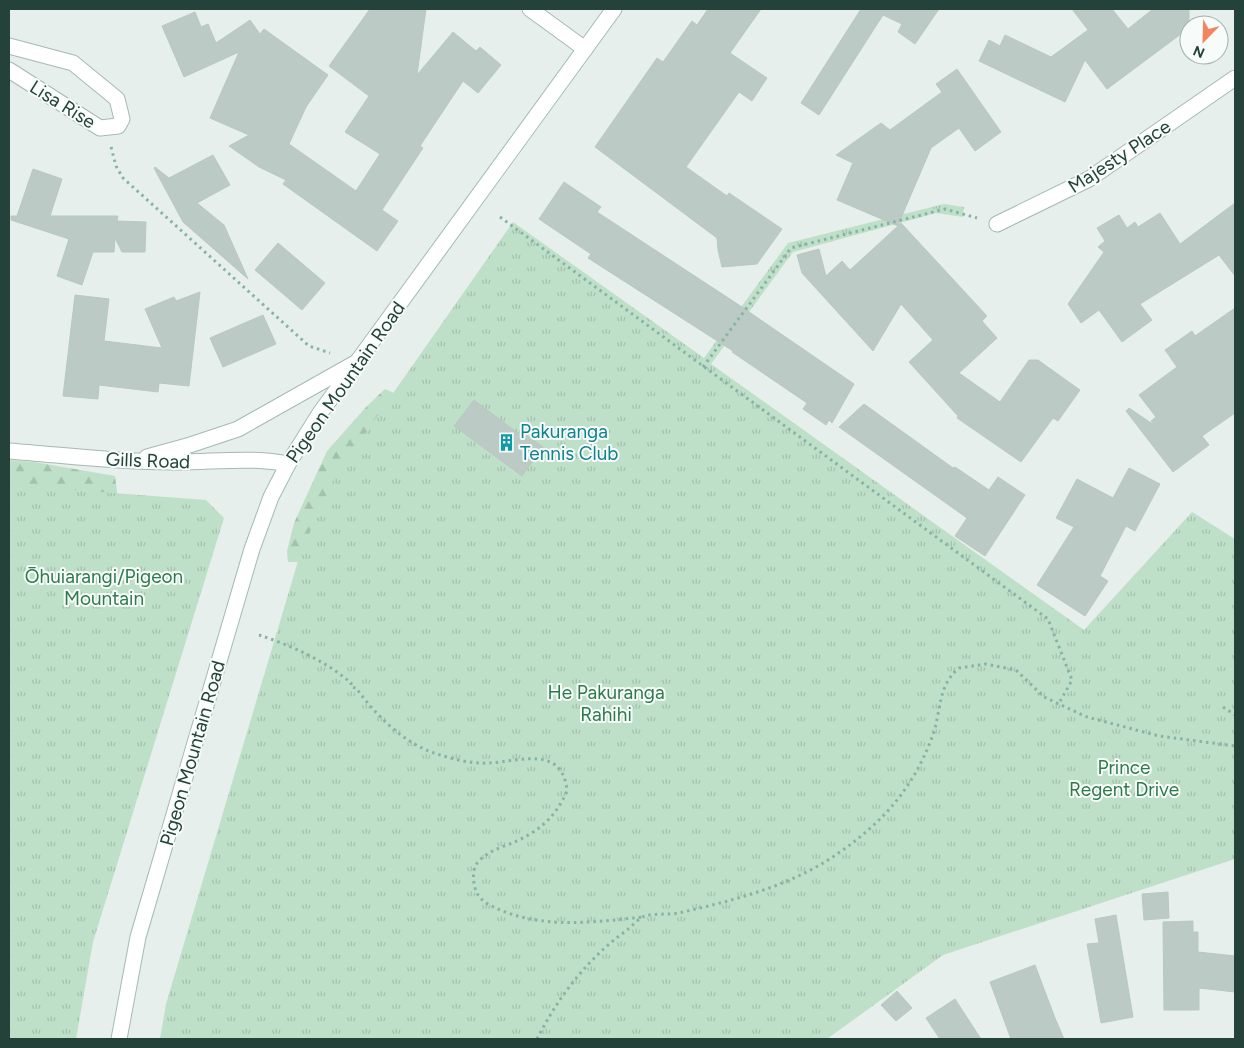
<svg xmlns="http://www.w3.org/2000/svg" width="1244" height="1048" viewBox="0 0 1244 1048" font-family="Figtree,sans-serif">
<style>
.forest{fill:url(#forest-firs)}
.park{fill:url(#park-tufts)}
.building{fill:#bbcac4;stroke:#b8c9c2}
.lines{fill:none;stroke-linecap:round;stroke-linejoin:round}
.minor-casing{stroke:#a8b8b2;stroke-width:17}
.tertiary-casing{stroke:#a8b8b2;stroke-width:17}
.secondary-casing{stroke:#a4bbb3;stroke-width:17}
.path{stroke:#86b3a5;stroke-width:3;stroke-dasharray:2.5 4;stroke-linecap:butt}
.minor{stroke:#fff;stroke-width:15}
.tertiary{stroke:#fff;stroke-width:15}
.secondary{stroke:#fff;stroke-width:15}
.labels{text-anchor:middle;stroke-width:4;stroke-linejoin:round;paint-order:stroke}
.street-label{font-size:19px;fill:#24423a;stroke:#f7fbf9}
.culture-label{font-size:19px;fill:#0d838f;stroke:#f7fbf9;text-anchor:start}
.park-label{font-size:19px;fill:#2d7a4b;stroke:#f7fbf9}
</style>
<defs>
<pattern id="forest-firs" width="22" height="20" patternUnits="userSpaceOnUse" patternTransform="scale(1.25)"><rect width="22" height="20" fill="#bfe0c8"/><path d="M5 1l3.5 6h-7zM16 11l3.5 6h-7z" fill="#a4c1ad"/></pattern>
<pattern id="park-tufts" width="24" height="20" patternUnits="userSpaceOnUse" patternTransform="scale(1.25)"><rect width="24" height="20" fill="#bfe0c8"/><path d="M3 7l-1-3M5 7V3M7 7l1-3M15 17l-1-3M17 17v-4M19 17l1-3" fill="none" stroke="#a4c1ad"/></pattern>
</defs>
<rect width="100%" height="100%" fill="#e6efeb"/>
<!-- forest -->
<g class="forest">
<polygon points="385,389 403,397 309,562 288,562 287,551 294,523 327,451 367,406"/>
<polygon points="9,460 34,462 115,476 121,521 9,543"/>
</g>
<!-- park -->
<g class="park">
<polygon points="944,204 964,207 963,217 936,213 793,252 711,364 1084,630 1192,512 1235,539 1235,859 943,955 827,1039 160,1039 166,1004 301,551 335,476 513,222 704,358 788,243"/>
<polygon points="9,485 206,500 224,518 93,942 76,1039 9,1039"/>
</g>
<!-- building -->
<g class="building">
<polygon points="370,9 426,9 417,75 453,32 476,51 480,47 501,65 478,93 463,81 420,146 423,148 382,210 398,221 377,251 283,184 286,180 259,167 229,146 249,135 210,118 239,52 184,77 162,26 195,12 201,27 208,24 216,43 250,20 260,34 264,29 328,75 306,107 289,144 356,191 380,154 345,132 369,96 329,66"/>
<polygon points="708,9 761,9 730,53 767,78 752,101 739,92 686,167 727,196 729,193 782,229 757,264 722,267 718,250 717,238 595,147 657,58 663,62 692,21 697,25"/>
<polygon points="861,9 939,9 915,44 898,32 902,24 883,15 819,115 801,103"/>
<polygon points="1072,9 1112,9 1128,29 1153,9 1189,9 1189,28 1107,89 1085,60 1065,102 979,61 989,40 1000,46 1005,35 1051,57 1088,30"/>
<polygon points="957,69 1001,132 975,151 959,128 931,148 898,225 901,223 987,316 982,321 997,338 959,373 1000,402 1029,360 1038,360 1080,390 1058,421 1053,418 1021,462 957,418 958,416 909,362 933,340 901,304 873,351 802,273 797,255 819,249 826,276 842,261 850,270 898,226 837,200 853,163 836,155 881,123 890,130 942,92 936,84"/>
<polygon points="213,155 230,185 197,203 224,225 248,279 183,222 154,168 155,167 169,178"/>
<polygon points="33,169 62,179 50,216 118,216 117,221 146,222 145,252 122,252 115,238 114,252 93,252 82,285 57,276 69,239 11,220 11,216 17,216"/>
<polygon points="564,182 601,207 597,212 736,303 854,384 832,423 829,420 826,425 803,409 807,403 732,352 733,351 588,258 591,254 539,219"/>
<polygon points="1235,203 1235,276 1219,255 1140,304 1152,320 1122,342 1099,310 1081,323 1068,304 1104,252 1098,247 1105,241 1097,228 1119,215 1127,228 1135,222 1138,227 1160,213 1180,244"/>
<polygon points="278,243 325,283 302,310 255,270"/>
<polygon points="200,292 189,386 159,383 158,392 99,385 98,399 63,396 75,295 109,299 104,341 162,348 145,309 174,297 176,301"/>
<polygon points="1235,308 1235,413 1202,436 1209,445 1173,472 1126,411 1129,408 1154,425 1151,421 1156,417 1139,395 1177,367 1165,350 1192,331 1195,336"/>
<polygon points="263,315 276,344 223,367 210,338"/>
<polygon points="474,400 523,437 525,434 543,447 522,476 454,426"/>
<polygon points="864,404 953,468 955,467 989,490 998,477 1025,495 985,556 955,536 967,518 839,427"/>
<polygon points="1129,468 1160,484 1135,531 1126,526 1100,576 1108,581 1085,616 1037,585 1074,527 1056,518 1077,479 1113,498"/>
<polygon points="1168,892 1169,918 1144,920 1142,894"/>
<polygon points="1116,915 1133,1017 1101,1023 1087,944 1099,943 1095,919"/>
<polygon points="1193,921 1193,932 1198,932 1198,952 1235,956 1235,992 1199,988 1199,1010 1164,1010 1163,922"/>
<polygon points="1035,965 1055,1018 1064,1039 1011,1039 990,982"/>
<polygon points="897,991 912,1008 896,1021 881,1005"/>
<polygon points="955,999 981,1039 940,1039 926,1018"/>
</g>
<g class="lines">
<defs>
<g id="minor">
<polyline points="530,9 585,49"/>
<polyline points="9,46 73,63 117,99 122,119 118,126 100,128 9,70"/>
<polyline points="997,224 1089,179 1235,78"/>
</g>
<g id="tertiary">
<path d="M9 451C62 455 116 462 169 462 209 463 249 456 288 464"/>
<polyline points="147,457 187,446 238,429 357,362"/>
</g>
<polyline id="secondary" points="119,1039 138,937 252,549 271,497 288,464 320,413 614,9"/>
</defs>
<!-- minor casing -->
<use href="#minor" class="minor-casing"/>
<!-- tertiary casing -->
<use href="#tertiary" class="tertiary-casing"/>
<!-- secondary casing -->
<use href="#secondary" class="secondary-casing"/>
<!-- path -->
<g class="path">
<polyline points="111,147 116,166 123,178 309,346 330,353"/>
<polyline points="500,217 1048,619 1072,680 1058,705"/>
<polyline points="703,367 791,248 945,209 977,218"/>
<path d="M259 635C290 645 326 661 351 683V687L356 688C375 714 402 742 434 753 452 759 471 764 490 763 520 761 563 745 567 791 555 819 536 834 507 845 496 849 486 853 478 862 472 869 473 880 475 888 478 900 489 905 500 910 546 929 595 922 643 917"/>
<polyline points="1223,707 1235,715"/>
<path d="M537 1039C559 996 587 959 627 930 632 926 639 918 645 916 656 913 668 915 679 913 735 900 792 886 840 852 883 822 912 789 931 740 942 714 936 687 959 668L986 664 1016 670 1044 697 1087 717 1159 736 1235 746"/>
</g>
<!-- minor -->
<use href="#minor" class="minor"/>
<!-- tertiary -->
<use href="#tertiary" class="tertiary"/>
<!-- secondary -->
<use href="#secondary" class="secondary"/>
</g>
<!-- icons -->
<defs>
<symbol id="building-bare" viewBox="-9 -9 18 18"><path d="M-4-6H4V6H1V3H-1V6H-4ZM-2.5-4.3h1.7v1.8h-1.7ZM.8-4.3h1.7v1.8H.8ZM-2.5-1h1.7V.8h-1.7ZM.8-1h1.7V.8H.8Z" fill="#0f9aa8" stroke="#f7fbf9" stroke-width="2.5" paint-order="stroke"/></symbol>
</defs>
<g fill-rule="evenodd">
<use href="#building-bare" x="494" y="430" width="25" height="25"/>
</g>
<g class="labels">
<!-- street labels -->
<g class="street-label">
<text transform="translate(63 104) rotate(32)" y="7">Lisa Rise</text>
<text transform="translate(1119 156) rotate(-33)" y="7">Majesty Place</text>
<text transform="translate(345 382) rotate(-55)" y="7">Pigeon Mountain Road</text>
<text transform="translate(148 460) rotate(2)" y="7">Gills Road</text>
<text transform="translate(192 753) rotate(-74)" y="7">Pigeon Mountain Road</text>
</g>
<!-- culture labels -->
<g class="culture-label">
<text x="520" y="438">Pakuranga<tspan x="520" dy="22">Tennis Club</tspan></text>
</g>
<!-- park labels -->
<g class="park-label">
<text x="104" y="583">Ōhuiarangi/Pigeon<tspan x="104" dy="22">Mountain</tspan></text>
<text x="606" y="699">He Pakuranga<tspan x="606" dy="22">Rahihi</tspan></text>
<text x="1124" y="774">Prince<tspan x="1124" dy="22">Regent Drive</tspan></text>
</g>
</g>
<!-- border -->
<rect width="1244" height="1048" fill="none" stroke="#24423a" stroke-width="20"/>
<!-- north arrow -->
<g transform="translate(1204 40) rotate(203)"><circle r="24" fill="#f7fbf9" stroke="#a3b1ad"/>
<path d="M0-4L9 19L0 12L-9 19Z" fill="#f4845f"/>
<text y="-8" font-size="14" font-weight="bold" text-anchor="middle" fill="#24423a">N</text>
</g>
</svg>
